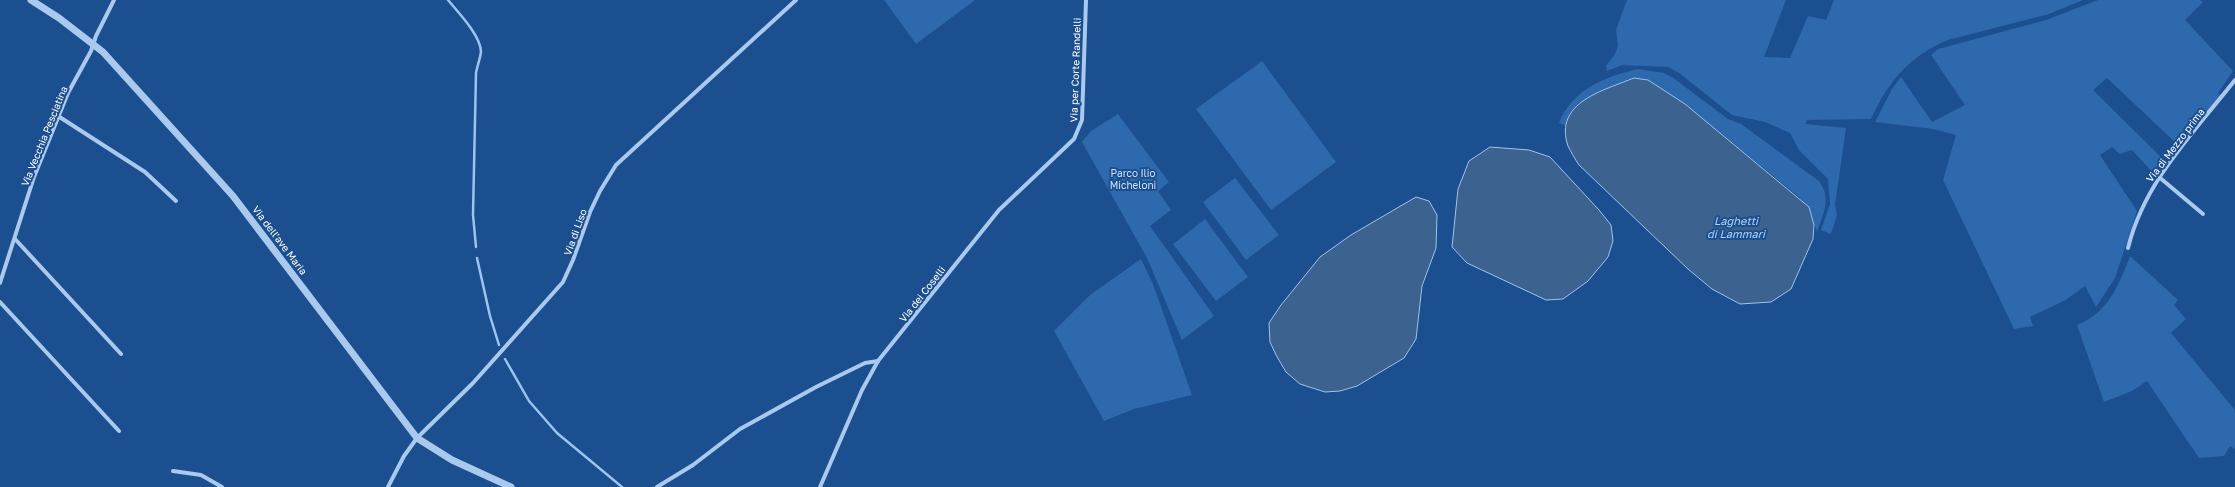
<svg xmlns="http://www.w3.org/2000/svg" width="2235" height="487" viewBox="0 0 2235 487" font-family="'Golos Text',sans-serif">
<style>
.green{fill:#2e69ad}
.water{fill:#3c6290;stroke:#9cc4f0}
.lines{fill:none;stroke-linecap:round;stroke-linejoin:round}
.stream{stroke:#9cc4f0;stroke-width:2.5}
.minor{stroke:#a9c9ee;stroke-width:4}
.tertiary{stroke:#a9c9ee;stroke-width:7}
.labels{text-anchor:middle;stroke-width:4;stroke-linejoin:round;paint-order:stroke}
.street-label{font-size:10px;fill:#fff;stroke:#1b4f8f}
.park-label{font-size:10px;fill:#cfe3fa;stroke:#1b4f8f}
.water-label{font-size:11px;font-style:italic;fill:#b5d3f5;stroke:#1b4f8f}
</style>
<rect width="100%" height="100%" fill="#1b4f8f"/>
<!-- green -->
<g class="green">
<polygon points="884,0 975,0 916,44"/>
<path d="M1627 0H1786L1764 57 1790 58 1808 16 1826 20 1834 0H2083L2049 14 1948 40C1909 56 1888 82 1871 119L1807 120 1805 124 1846 128 1835 205 1837 215 1831 234 1821 230 1830 204 1828 179 1799 150 1790 133 1765 122 1732 115 1679 73 1668 67 1622 65 1607 71 1606 66 1615 54 1618 46 1616 30Z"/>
<polygon points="2098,0 2200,0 2203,2 2185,20 2233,71 2218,93 2221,96 2182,144 2178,145 2107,78 2093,90 2165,161 2155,175 2132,150 2120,154 2112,147 2100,155 2137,211 2115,278 2096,307 2085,286 2064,301 2030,317 2033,326 2014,329 1943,180 1956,135 1933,129 1875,122 1892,89 1901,77 1932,122 1965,105 1931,55 1938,49 2046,20"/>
<polygon points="1262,61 1336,162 1271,210 1196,109"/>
<path d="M1638 69 1664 73 1672 77 1728 119 1741 124 1819 181C1832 198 1823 214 1817 232L1809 207 1799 197 1685 104 1648 80 1634 78 1578 104 1566 126 1559 123C1573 89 1604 77 1638 69Z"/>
<polygon points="1118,114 1169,182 1158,191 1171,210 1150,226 1214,316 1182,340 1147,258 1082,142 1091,131"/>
<polygon points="1235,178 1279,235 1246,260 1203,202"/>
<polygon points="1205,219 1248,277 1216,301 1173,244"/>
<path d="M2130 256 2178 300 2174 305 2186 319 2171 333 2235 410V449L2230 446 2224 456 2199 458 2147 381 2132 391 2104 402 2077 325C2108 313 2119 285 2130 256Z"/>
<polygon points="1141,259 1153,284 1192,395 1134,409 1104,421 1054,331 1090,295"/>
</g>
<!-- water -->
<g class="water">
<path d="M1634 78 1648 80 1685 104 1809 207 1814 225 1813 239 1791 289 1771 302 1740 304 1712 289 1688 269 1579 165C1575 159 1571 152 1568 146 1553 102 1605 90 1634 78Z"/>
<polygon points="1490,147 1529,150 1550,157 1599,210 1611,225 1613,241 1608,257 1588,281 1563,299 1546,300 1467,263 1452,247 1458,189 1469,161"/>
<polygon points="1416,197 1429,201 1437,215 1436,248 1422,286 1416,339 1404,358 1357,386 1340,391 1325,392 1300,384 1286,372 1276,355 1270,342 1269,323 1281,305 1320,257 1351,235"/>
</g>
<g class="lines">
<!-- stream -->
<g class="stream">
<path d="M448 0C458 12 481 36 481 52 480 59 477 67 476 73L473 215 476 247"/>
<polyline points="477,258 490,316 499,345"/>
<polyline points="505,359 529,401 557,433 622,487"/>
</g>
<!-- minor -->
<g class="minor">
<polyline points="58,116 145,172 176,201"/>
<polyline points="2159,177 2203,214"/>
<polyline points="15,239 121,354"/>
<path d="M2128 248C2144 182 2194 132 2235 80"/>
<polyline points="0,283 34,177 68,93 91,51 96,36 114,0"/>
<polyline points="0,302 119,431"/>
<polyline points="173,471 201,475 222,487"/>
<polyline points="388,487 404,456 417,438 473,383 563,282 573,260 590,212 600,191 616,165 796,0"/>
<polyline points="657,487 693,465 740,429 816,387 865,363 878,361"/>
<polyline points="820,487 862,390 878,361 999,210 1074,139 1082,120 1086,0"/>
</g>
<!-- tertiary -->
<polyline class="tertiary" points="31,0 59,18 103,52 233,196 417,438 452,460 511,487"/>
</g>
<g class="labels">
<!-- street labels -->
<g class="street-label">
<text transform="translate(1075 70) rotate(-88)" y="4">Via per Corte Randelli</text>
<text transform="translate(44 136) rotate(-68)" y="4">Via Vecchia Pesciatina</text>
<text transform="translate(2175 145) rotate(-53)" y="4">Via di Mezzo prima</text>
<text transform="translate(575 232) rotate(-70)" y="4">Via di Liso</text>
<text transform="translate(280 240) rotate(53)" y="4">Via dell'ave Maria</text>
<text transform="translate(922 294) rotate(-52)" y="4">Via dei Coselli</text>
</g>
<!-- park labels -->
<g class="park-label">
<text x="1133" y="177">Parco Ilio<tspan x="1133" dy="12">Micheloni</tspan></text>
</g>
<!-- water labels -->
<g class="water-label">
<text x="1736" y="225">Laghetti<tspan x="1736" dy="13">di Lammari</tspan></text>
</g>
</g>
</svg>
